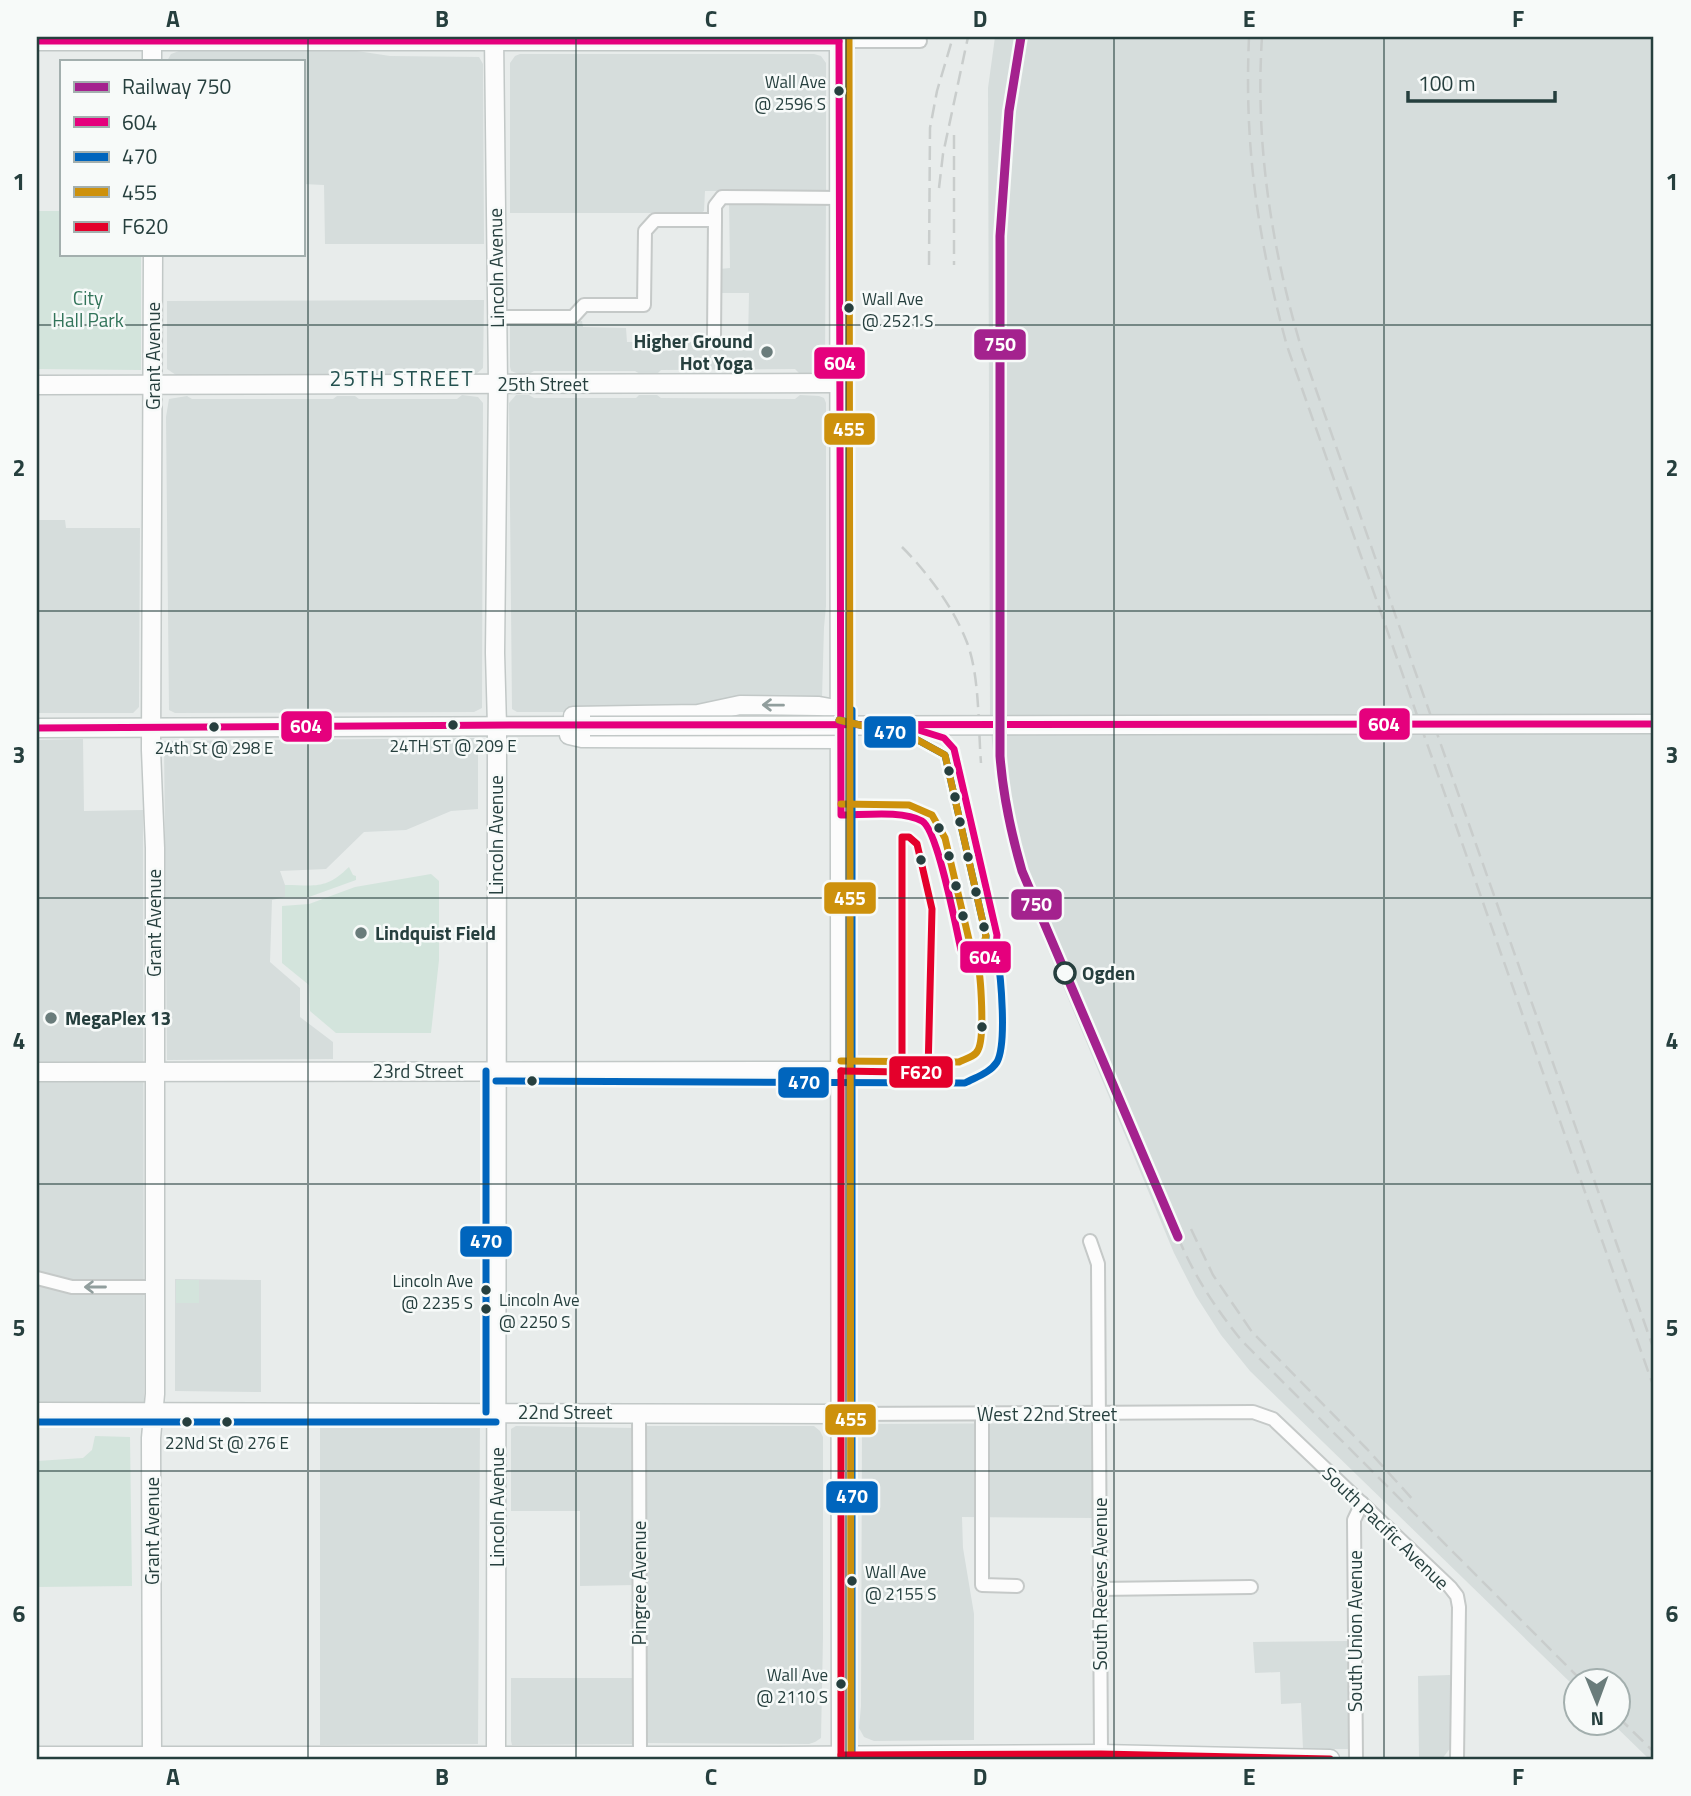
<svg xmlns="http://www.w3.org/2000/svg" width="1691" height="1796" viewBox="0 0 1691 1796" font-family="'Titillium Web',sans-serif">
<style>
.built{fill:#d6dddc}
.green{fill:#d3e4dc}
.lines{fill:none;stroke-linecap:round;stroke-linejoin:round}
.street-casing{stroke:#c5c9c8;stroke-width:16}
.secondary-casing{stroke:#c2c8c7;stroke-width:21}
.street{stroke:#fcfcfc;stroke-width:12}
.secondary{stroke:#fcfcfc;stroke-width:18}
.rail{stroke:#c9cdcc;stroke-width:2.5;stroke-dasharray:14 7;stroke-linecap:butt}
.secondary-bridge-casing{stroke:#c2c8c7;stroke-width:21;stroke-linecap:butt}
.secondary-bridge{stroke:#fcfcfc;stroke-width:18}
.bus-1-casing{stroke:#f7faf9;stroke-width:12}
.bus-2-casing{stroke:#f7faf9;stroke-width:12}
.bus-3-casing{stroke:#f7faf9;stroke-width:12}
.bus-4-casing{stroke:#f7faf9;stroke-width:12}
.bus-1{stroke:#e5007d;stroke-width:7}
.bus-2{stroke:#0065bd;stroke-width:7}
.bus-3{stroke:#cd910c;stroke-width:7}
.bus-4{stroke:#e4002b;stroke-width:7}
.rail-1-casing{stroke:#f7faf9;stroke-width:14}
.rail-1{stroke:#a4228e;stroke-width:9}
.oneway{stroke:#919e9d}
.grid{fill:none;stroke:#263f3e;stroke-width:2;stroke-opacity:0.55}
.bus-dot{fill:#263f3e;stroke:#f7faf9;stroke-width:2.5}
.poi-dot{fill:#6a7c7b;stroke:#f7faf9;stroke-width:2.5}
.stop-dot{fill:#f7faf9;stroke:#263f3e;stroke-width:3.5}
.labels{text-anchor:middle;stroke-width:5;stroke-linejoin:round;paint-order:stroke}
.bus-label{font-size:17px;fill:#263f3e;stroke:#f7faf9;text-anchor:end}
.street-label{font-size:19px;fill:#263f3e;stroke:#f7faf9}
.park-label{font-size:19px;fill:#32745a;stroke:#f7faf9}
.poi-label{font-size:19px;font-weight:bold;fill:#263f3e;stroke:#f7faf9;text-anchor:start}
.stop-label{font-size:19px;font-weight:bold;fill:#263f3e;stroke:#f7faf9;text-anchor:start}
.neighbourhood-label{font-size:21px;letter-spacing:2px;fill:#23514f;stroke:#f7faf9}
.line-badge{stroke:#f7faf9;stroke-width:2.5}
.badge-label{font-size:19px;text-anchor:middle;font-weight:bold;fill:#fff}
.neatline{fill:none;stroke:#263f3e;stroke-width:2.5}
.grid-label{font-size:23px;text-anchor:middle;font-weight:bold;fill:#263f3e}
</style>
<rect width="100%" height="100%" fill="#e8eceb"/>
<!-- built -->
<g class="built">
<polygon points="995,37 1654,37 1654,1759 1649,1759 1612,1723 1618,1722 1618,1680 1576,1680 1575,1687 1250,1371 1221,1335 1196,1296 1174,1253 1023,890 1008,846 998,799 990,721 988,88"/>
<polygon points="179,51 357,51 390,56 479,57 483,64 484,244 325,244 324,185 303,184 303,61 167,61 171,54"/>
<polygon points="814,54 821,56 826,63 826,191 705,191 704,211 701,213 510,213 510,63 515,56 520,54"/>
<polygon points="729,200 826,201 825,364 820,373 800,374 795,369 661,370 657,374 640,374 635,371 534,371 529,374 519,374 511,371 510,367 510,322 582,321 583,327 626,328 627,342 748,342 749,293 719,293 719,269 730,268"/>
<polygon points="484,300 483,368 476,374 176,375 167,369 167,301"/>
<polygon points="462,395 478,397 483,403 482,708 474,712 175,713 169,710 166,417 169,399 187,396 192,399 333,399 337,396 355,396 359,399 457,399"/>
<polygon points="516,395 529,395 534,398 636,398 639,395 657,395 661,398 795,399 800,395 819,396 824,398 826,403 826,606 824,627 822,698 690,712 517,712 512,709 509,403"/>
<polygon points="37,520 65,520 66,528 140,528 139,707 133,713 37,713"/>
<polygon points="478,738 478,809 451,811 406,830 364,832 326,869 280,871 285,885 285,897 272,900 270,962 300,988 300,1017 333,1042 333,1059 167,1060 164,741"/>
<polygon points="83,739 84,811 143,810 144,1405 37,1405 37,740"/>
<polygon points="175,1279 261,1280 261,1392 175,1391"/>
<polygon points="1095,1423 1095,1518 962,1517 963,1548 974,1614 974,1740 874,1741 864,1737 859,1728 861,1706 862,1430 874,1424"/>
<polygon points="320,1424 480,1424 478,1744 320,1745"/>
<polygon points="516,1426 634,1428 635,1585 580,1586 580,1511 511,1511 511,1429"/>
<polygon points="647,1426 814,1426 820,1431 823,1437 823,1638 821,1738 815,1742 809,1744 645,1743 645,1427"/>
<polygon points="1350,1641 1351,1749 1303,1749 1301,1703 1281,1704 1280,1672 1255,1673 1253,1642"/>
<polygon points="1450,1675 1451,1747 1442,1759 1419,1759 1418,1676"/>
<polygon points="511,1678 635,1678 635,1742 633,1744 512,1745 511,1741"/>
</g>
<!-- green -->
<g class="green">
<polygon points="37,211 61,211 61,254 141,254 141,370 37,369"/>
<path d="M349 867 353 875 356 876V880L309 897H285V885C316 885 325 890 349 867Z"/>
<polygon points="431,874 439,881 439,960 431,1033 336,1033 310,1011 309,985 282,963 282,906 309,904 355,887"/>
<rect x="176" y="1280" width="23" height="23"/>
<polygon points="95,1436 130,1437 132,1586 37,1587 37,1461 83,1458 92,1450"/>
</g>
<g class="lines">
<defs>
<g id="street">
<polyline points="839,41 920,41"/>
<polyline points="497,317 573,317 584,305 644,305 645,231 655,220 715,220 715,206 722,197 840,198"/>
<polyline points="714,337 715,220"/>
<polyline points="1090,1241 1098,1264 1101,1754"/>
<polyline points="37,1278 72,1287 155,1287"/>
<polyline points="639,1412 640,1755"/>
<polyline points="841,1414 1253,1412 1273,1419 1450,1587 1457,1596 1459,1607 1457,1759"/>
<polyline points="982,1414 982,1585 1017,1586"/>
<polyline points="1099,1589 1251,1587"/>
<polyline points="1356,1759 1354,1520 1362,1503"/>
</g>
<g id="secondary">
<polyline points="152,37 152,61"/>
<polyline points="494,37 498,384 495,653 497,726 496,1759"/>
<polyline points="839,37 841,1759"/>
<polyline points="37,41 839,41"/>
<polyline points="37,385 840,383"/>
<polyline points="573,716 698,714 740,705 819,706 841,710"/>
<polyline points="37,728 590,726"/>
<polyline points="569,735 582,738 841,739"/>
<polyline points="37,1072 841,1071"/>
<polyline points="37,1412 841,1414"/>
<polyline points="37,1756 777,1756 1101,1754 1330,1759"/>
<polyline points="152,1759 151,1438 155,1394 155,848 151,750 153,254"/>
</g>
</defs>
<!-- street casing -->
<use href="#street" class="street-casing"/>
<!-- secondary casing -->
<use href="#secondary" class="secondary-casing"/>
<!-- street -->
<use href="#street" class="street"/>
<!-- secondary -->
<use href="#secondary" class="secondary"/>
<!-- rail -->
<g class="rail">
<path d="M1249 37C1244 148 1258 240 1287 346L1654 1388"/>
<path d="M1262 37C1255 142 1271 246 1301 347L1654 1350"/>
<polyline points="954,135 954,265"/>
<polyline points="939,188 943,154 968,37"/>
<polyline points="929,265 930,128 937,91 953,37"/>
<path d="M902 547C927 572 953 607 966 640 980 674 978 726 981 763"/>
<polyline points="1191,1229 1213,1275 1252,1332 1367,1449 1416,1503"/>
<path d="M1178 1237C1194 1276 1216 1309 1242 1341L1581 1680"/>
<polyline points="1618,1717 1654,1752"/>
</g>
<defs>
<polyline id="secondary-bridge" points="590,726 1654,724"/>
</defs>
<!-- secondary-bridge casing -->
<use href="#secondary-bridge" class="secondary-bridge-casing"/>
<!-- secondary-bridge -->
<use href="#secondary-bridge" class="secondary-bridge"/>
<defs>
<g id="bus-1">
<polyline points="37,41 839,41"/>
<path d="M839 41 841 815C864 815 903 810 922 821 938 830 956 928 961 950L971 957H987L996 946 997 935 954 749 944 738 909 727"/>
<polyline points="37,728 528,725 1654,724"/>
</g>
<g id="bus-2">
<polyline points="852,710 852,1759"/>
<polyline points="839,720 914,738 945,755 986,936 986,942 979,950"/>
<polyline points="486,1071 486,1412"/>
<path d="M496 1081 965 1083C976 1077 990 1073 997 1062 1007 1044 1001 976 997 955"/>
<polyline points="37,1422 496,1422"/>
</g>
<g id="bus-3">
<polyline points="849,37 851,1759"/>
<polyline points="839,720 914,738 945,755 986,936 983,945 976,947 970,944 945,838 932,815 909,805 841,804"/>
<path d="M841 1061 959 1062C965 1059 975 1057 978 1050 985 1037 981 975 977 960"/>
</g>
<g id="bus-4">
<polygon points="902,837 909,837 917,844 932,909 928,1072 902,1072"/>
<polyline points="841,1071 902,1072"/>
<polyline points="841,1071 841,1759"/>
<polyline points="841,1755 1101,1754 1330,1759"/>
</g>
</defs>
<!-- bus-1 casing -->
<use href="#bus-1" class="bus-1-casing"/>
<!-- bus-2 casing -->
<use href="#bus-2" class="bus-2-casing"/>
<!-- bus-3 casing -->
<use href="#bus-3" class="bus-3-casing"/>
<!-- bus-4 casing -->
<use href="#bus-4" class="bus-4-casing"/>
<!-- bus-1 -->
<use href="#bus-1" class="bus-1"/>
<!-- bus-2 -->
<use href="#bus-2" class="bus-2"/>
<!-- bus-3 -->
<use href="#bus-3" class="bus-3"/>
<!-- bus-4 -->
<use href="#bus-4" class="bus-4"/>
<defs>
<path id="rail-1" d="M1021 37 1009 111 1000 236V756C1003 795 1011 833 1022 871L1178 1237"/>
</defs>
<!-- rail-1 casing -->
<use href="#rail-1" class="rail-1-casing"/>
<!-- rail-1 -->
<use href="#rail-1" class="rail-1"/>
</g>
<!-- one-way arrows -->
<defs><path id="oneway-shaft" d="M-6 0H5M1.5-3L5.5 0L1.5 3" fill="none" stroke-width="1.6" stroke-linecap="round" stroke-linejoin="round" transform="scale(1.75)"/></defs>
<g class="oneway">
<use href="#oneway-shaft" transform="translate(773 705) rotate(-179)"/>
<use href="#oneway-shaft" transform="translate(95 1287) rotate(-180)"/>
</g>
<!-- grid -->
<path class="grid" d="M308 37V1759M576 37V1759M846 37V1759M1114 37V1759M1384 37V1759M37 325H1654M37 611H1654M37 898H1654M37 1184H1654M37 1471H1654"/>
<!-- markers -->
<g class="bus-dot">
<circle cx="839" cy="91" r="6"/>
<circle cx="849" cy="308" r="6"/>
<circle cx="453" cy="725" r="6"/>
<circle cx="214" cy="727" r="6"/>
<circle cx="949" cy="771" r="6"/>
<circle cx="955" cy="797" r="6"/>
<circle cx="960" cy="822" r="6"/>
<circle cx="939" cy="828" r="6"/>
<circle cx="949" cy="856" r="6"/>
<circle cx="968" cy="857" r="6"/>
<circle cx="921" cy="860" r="6"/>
<circle cx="956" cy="886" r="6"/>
<circle cx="976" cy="892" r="6"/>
<circle cx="963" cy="916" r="6"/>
<circle cx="984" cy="927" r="6"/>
<circle cx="982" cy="1027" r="6"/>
<circle cx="532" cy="1081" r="6"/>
<circle cx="486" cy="1290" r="6"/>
<circle cx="486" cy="1309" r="6"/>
<circle cx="187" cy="1422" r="6"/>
<circle cx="227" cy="1422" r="6"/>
<circle cx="852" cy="1581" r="6"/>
<circle cx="841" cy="1684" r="6"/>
</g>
<g class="poi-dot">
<circle cx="767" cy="352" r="7"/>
<circle cx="361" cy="933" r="7"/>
<circle cx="51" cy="1018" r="7"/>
</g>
<circle class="stop-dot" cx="1065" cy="973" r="10"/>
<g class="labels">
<!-- bus labels -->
<g class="bus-label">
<text x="826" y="88">Wall Ave<tspan x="826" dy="22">@ 2596 S</tspan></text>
<text x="862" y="305" text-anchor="start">Wall Ave<tspan x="862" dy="22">@ 2521 S</tspan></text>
<text x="453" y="752" text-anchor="middle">24TH ST @ 209 E</text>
<text x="214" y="754" text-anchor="middle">24th St @ 298 E</text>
<text x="473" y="1287">Lincoln Ave<tspan x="473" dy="22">@ 2235 S</tspan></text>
<text x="499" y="1306" text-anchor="start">Lincoln Ave<tspan x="499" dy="22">@ 2250 S</tspan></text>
<text x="227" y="1449" text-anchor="middle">22Nd St @ 276 E</text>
<text x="865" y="1578" text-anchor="start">Wall Ave<tspan x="865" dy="22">@ 2155 S</tspan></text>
<text x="828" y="1681">Wall Ave<tspan x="828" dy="22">@ 2110 S</tspan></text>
</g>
<!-- street labels -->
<g class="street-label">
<text transform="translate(496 268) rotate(-91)" y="7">Lincoln Avenue</text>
<text transform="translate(153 356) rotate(-90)" y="7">Grant Avenue</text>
<text x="543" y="391">25th Street</text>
<text transform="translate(496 835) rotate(-90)" y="7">Lincoln Avenue</text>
<text transform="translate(154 923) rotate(-90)" y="7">Grant Avenue</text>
<text x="418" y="1078">23rd Street</text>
<text x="565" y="1419">22nd Street</text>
<text x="1047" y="1421">West 22nd Street</text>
<text transform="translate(497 1507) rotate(-90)" y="7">Lincoln Avenue</text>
<text transform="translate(1386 1528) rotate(44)" y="7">South Pacific Avenue</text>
<text transform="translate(152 1531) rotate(-90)" y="7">Grant Avenue</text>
<text transform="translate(639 1583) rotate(-90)" y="7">Pingree Avenue</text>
<text transform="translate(1100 1584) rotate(-90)" y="7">South Reeves Avenue</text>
<text transform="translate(1355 1631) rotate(-90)" y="7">South Union Avenue</text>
</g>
<!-- park labels -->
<g class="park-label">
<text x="88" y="305">City<tspan x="88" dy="22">Hall Park</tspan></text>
</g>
<!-- poi labels -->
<g class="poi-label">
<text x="753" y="348" text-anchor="end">Higher Ground<tspan x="753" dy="22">Hot Yoga</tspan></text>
<text x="375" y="940">Lindquist Field</text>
<text x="65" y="1025">MegaPlex 13</text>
</g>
<!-- stop labels -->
<g class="stop-label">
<text x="1082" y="980">Ogden</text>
</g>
<!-- neighbourhood labels -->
<g class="neighbourhood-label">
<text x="402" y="386">25TH STREET</text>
</g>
</g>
<g class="line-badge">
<rect x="973" y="328" width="54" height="33" rx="7" fill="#a4228e"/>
<rect x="813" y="346" width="53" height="34" rx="7" fill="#e5007d"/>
<rect x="823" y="412" width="53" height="34" rx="7" fill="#cd910c"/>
<rect x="1358" y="707" width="53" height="34" rx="7" fill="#e5007d"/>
<rect x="280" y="710" width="53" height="33" rx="7" fill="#e5007d"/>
<rect x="863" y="715" width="54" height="34" rx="7" fill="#0065bd"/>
<rect x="823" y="881" width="54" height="34" rx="7" fill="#cd910c"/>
<rect x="1010" y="888" width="53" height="33" rx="7" fill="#a4228e"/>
<rect x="959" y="940" width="53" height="34" rx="7" fill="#e5007d"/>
<rect x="888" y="1055" width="66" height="34" rx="7" fill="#e4002b"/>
<rect x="777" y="1066" width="53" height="33" rx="7" fill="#0065bd"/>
<rect x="459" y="1225" width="54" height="33" rx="7" fill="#0065bd"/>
<rect x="824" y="1403" width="53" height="33" rx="7" fill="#cd910c"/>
<rect x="825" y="1480" width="54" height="34" rx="7" fill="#0065bd"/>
</g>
<g class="badge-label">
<text x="1000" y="351">750</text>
<text x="840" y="370">604</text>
<text x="849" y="436">455</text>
<text x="1384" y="731">604</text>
<text x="306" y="733">604</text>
<text x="890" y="739">470</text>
<text x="850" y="905">455</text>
<text x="1036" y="911">750</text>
<text x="985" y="964">604</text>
<text x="921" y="1079">F620</text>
<text x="804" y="1089">470</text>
<text x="486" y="1248">470</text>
<text x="851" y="1426">455</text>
<text x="852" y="1503">470</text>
</g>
<!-- border -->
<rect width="1691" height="1796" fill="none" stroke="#f7faf9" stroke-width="77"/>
<!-- legend -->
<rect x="60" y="60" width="245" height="196" fill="#f7faf9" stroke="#a3afae" stroke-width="2"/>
<rect x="74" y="82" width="35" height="10" fill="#a4228e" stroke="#a3afae" stroke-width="2"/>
<text x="122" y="94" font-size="21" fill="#263f3e">Railway 750</text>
<rect x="74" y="117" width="35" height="10" fill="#e5007d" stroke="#a3afae" stroke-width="2"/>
<text x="122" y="130" font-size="21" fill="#263f3e">604</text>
<rect x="74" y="152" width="35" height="10" fill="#0065bd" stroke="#a3afae" stroke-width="2"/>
<text x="122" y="164" font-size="21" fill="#263f3e">470</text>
<rect x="74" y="187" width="35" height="10" fill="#cd910c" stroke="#a3afae" stroke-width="2"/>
<text x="122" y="200" font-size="21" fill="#263f3e">455</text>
<rect x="74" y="222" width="35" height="10" fill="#e4002b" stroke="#a3afae" stroke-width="2"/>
<text x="122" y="234" font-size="21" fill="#263f3e">F620</text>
<!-- north arrow -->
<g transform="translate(1597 1702) rotate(179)"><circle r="33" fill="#f7faf9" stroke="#a3afae" stroke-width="2"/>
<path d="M0-5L12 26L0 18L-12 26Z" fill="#6a7c7b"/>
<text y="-10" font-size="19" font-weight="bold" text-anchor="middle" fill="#263f3e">N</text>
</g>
<!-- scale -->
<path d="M1408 91v10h147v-10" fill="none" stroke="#263f3e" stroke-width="3.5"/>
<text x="1418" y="91" font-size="21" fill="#263f3e" stroke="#f7faf9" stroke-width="5" paint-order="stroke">100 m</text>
<rect x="38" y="38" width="1614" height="1720" class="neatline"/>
<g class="grid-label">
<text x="173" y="27">A</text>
<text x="442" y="27">B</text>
<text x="711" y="27">C</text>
<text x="980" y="27">D</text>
<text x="1249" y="27">E</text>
<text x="1518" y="27">F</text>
<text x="19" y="190">1</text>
<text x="1672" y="190">1</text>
<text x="19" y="476">2</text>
<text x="1672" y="476">2</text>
<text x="19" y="763">3</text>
<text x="1672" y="763">3</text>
<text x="19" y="1049">4</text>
<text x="1672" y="1049">4</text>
<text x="19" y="1336">5</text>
<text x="1672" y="1336">5</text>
<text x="19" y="1622">6</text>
<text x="1672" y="1622">6</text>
<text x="173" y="1785">A</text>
<text x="442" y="1785">B</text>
<text x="711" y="1785">C</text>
<text x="980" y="1785">D</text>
<text x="1249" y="1785">E</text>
<text x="1518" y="1785">F</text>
</g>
</svg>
